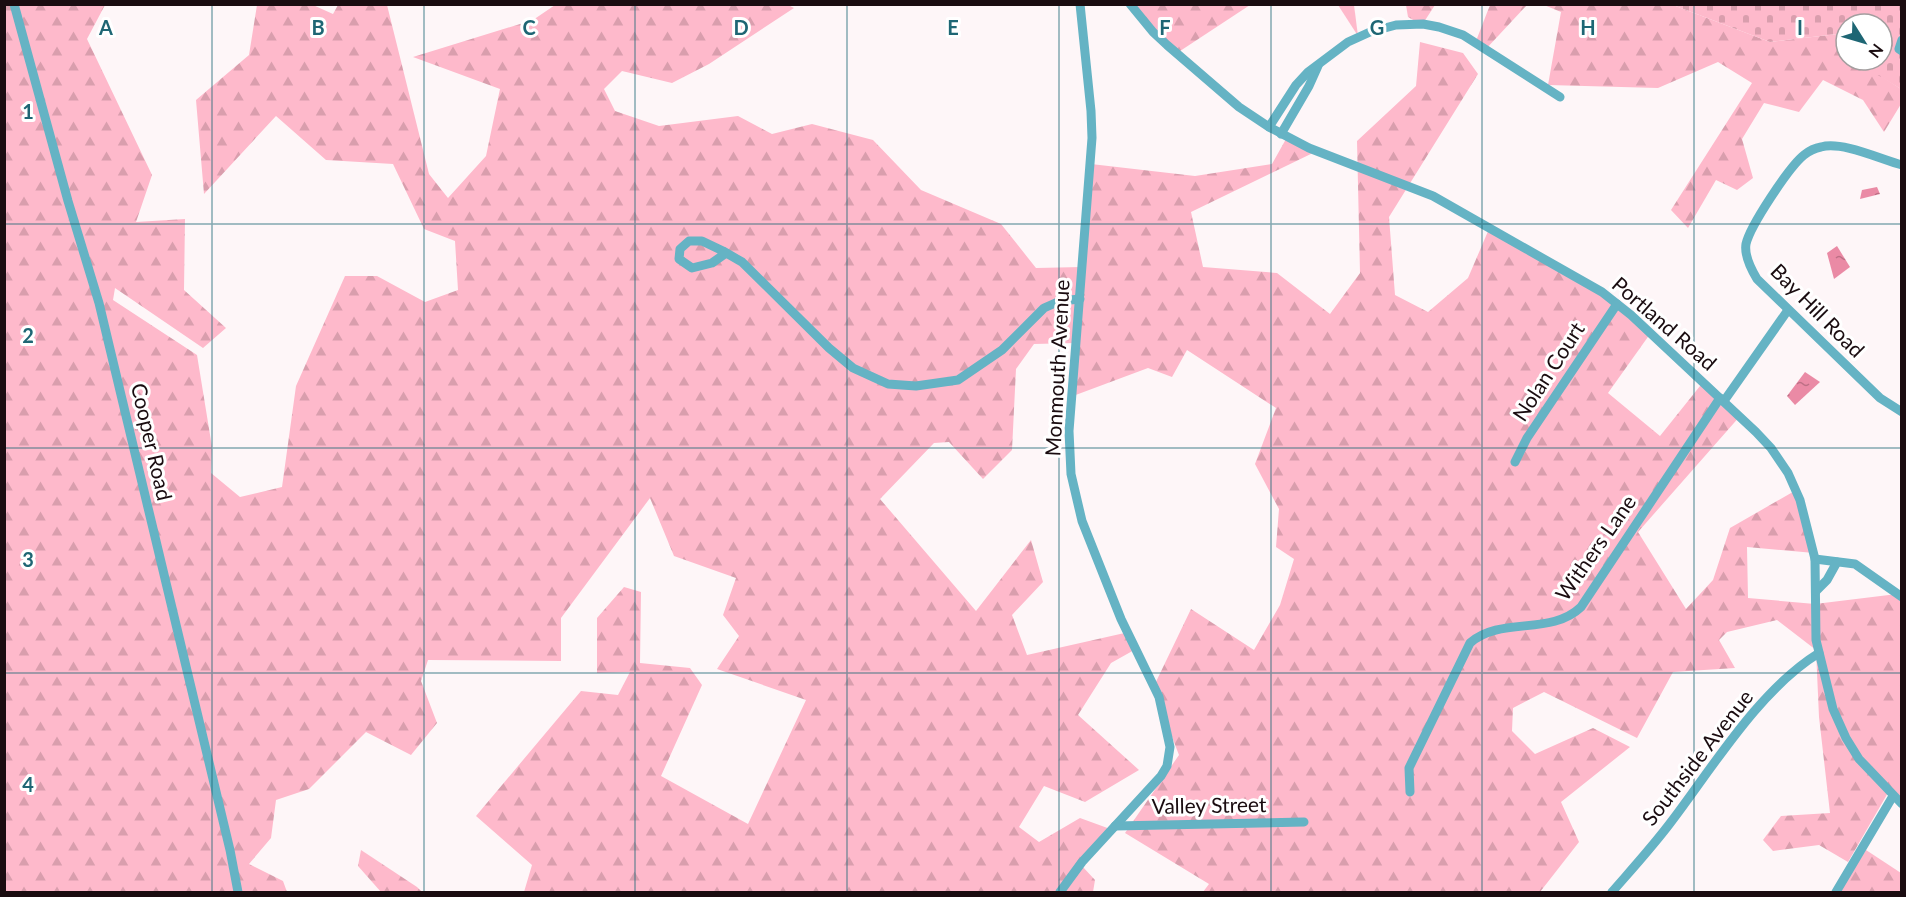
<svg xmlns="http://www.w3.org/2000/svg" width="1906" height="897" viewBox="0 0 1906 897" font-family="Lato,sans-serif">
<style>
.forest{fill:url(#forest-firs)}
.cemetery{fill:url(#cemetery-stones)}
.water{fill:url(#water-ripples)}
.lines{fill:none;stroke-linecap:round;stroke-linejoin:round}
.minor{stroke:#65b3c4;stroke-width:9}
.grid{fill:none;stroke:#1e6674;stroke-width:1.5;stroke-opacity:0.55}
.labels{text-anchor:middle;stroke-width:6;stroke-linejoin:round;paint-order:stroke}
.street-label{font-size:21px;fill:#1a0c10;stroke:#fff}
.grid-label{font-size:20px;text-anchor:middle;font-weight:bold;fill:#1e6674;stroke:#fff;stroke-width:6;stroke-linejoin:round;paint-order:stroke}
</style>
<defs>
<pattern id="forest-firs" width="22" height="20" patternUnits="userSpaceOnUse" patternTransform="scale(1.5)"><rect width="22" height="20" fill="#feb9cb"/><path d="M5 1l3.5 6h-7zM16 11l3.5 6h-7z" fill="#d99ead"/></pattern>
<pattern id="cemetery-stones" width="16" height="16" patternUnits="userSpaceOnUse" patternTransform="scale(1.5)"><rect width="16" height="16" fill="#feb9cb"/><path d="M2 7V4a2 2 0 0 1 4 0v3zM10 15v-3a2 2 0 0 1 4 0v3z" fill="#d99ead"/></pattern>
<pattern id="water-ripples" width="26" height="14" patternUnits="userSpaceOnUse" patternTransform="scale(1.5)"><rect width="26" height="14" fill="#ea8aa5"/><path d="M2 4q2-2 4 0t4 0M15 11q2-2 4 0t4 0" fill="none" stroke="#bd6f85"/></pattern>
</defs>
<rect width="100%" height="100%" fill="#fef6f8"/>
<!-- forest -->
<g class="forest">
<polygon points="786,4 794,8 709,64 672,83 622,71 604,89 615,111 659,126 738,116 772,134 812,124 873,140 921,190 1001,224 1036,268 1082,267 1091,164 1195,176 1272,164 1286,139 1317,151 1191,212 1203,267 1277,273 1330,314 1360,273 1357,141 1416,86 1420,42 1463,53 1478,74 1389,217 1395,295 1428,312 1468,278 1489,229 1610,295 1650,334 1608,393 1660,436 1704,381 1741,415 1638,532 1686,609 1713,580 1730,528 1798,489 1814,553 1747,547 1748,598 1815,604 1897,594 1901,598 1901,803 1889,791 1848,862 1819,845 1773,851 1763,840 1781,816 1830,813 1819,717 1816,650 1777,620 1727,632 1719,640 1735,668 1673,672 1637,738 1544,692 1513,708 1512,731 1535,754 1593,728 1630,747 1561,802 1579,842 1540,892 1203,892 1209,884 1125,833 1179,755 1153,688 1191,609 1254,650 1280,605 1294,559 1276,547 1279,509 1255,464 1276,408 1187,350 1172,377 1148,368 1073,396 1076,343 1034,344 1016,369 1012,450 983,479 949,442 934,443 880,499 976,611 1031,540 1043,582 1012,615 1027,655 1129,632 1136,649 1111,663 1078,715 1139,770 1085,802 1044,786 1019,827 1039,842 1080,818 1113,830 1082,866 1095,880 1093,892 524,892 532,865 476,816 581,691 618,695 630,672 597,673 597,618 624,587 641,592 640,663 690,668 702,685 661,776 748,824 806,700 717,669 739,636 723,615 736,578 674,556 650,498 561,618 561,661 428,660 421,681 437,723 411,755 366,732 309,789 276,800 271,838 249,864 283,881 287,892 5,892 5,5 105,5 87,39 152,175 136,222 185,219 184,290 226,328 203,348 115,288 113,300 197,355 212,447 211,473 240,497 282,487 296,386 345,276 377,276 425,302 458,290 455,241 424,229 393,164 326,160 276,116 204,194 196,100 249,55 257,5 313,5 333,14 338,5 387,5 429,174 448,198 486,156 500,89 413,57 533,20 555,5"/>
<polygon points="1127,5 1250,5 1174,55"/>
<polygon points="1338,5 1354,5 1358,36"/>
<polygon points="1406,5 1435,5 1422,25 1408,17"/>
<polygon points="1490,5 1527,5 1485,50 1476,41"/>
<polygon points="1544,5 1673,5 1770,42 1846,33 1846,60 1856,60 1901,89 1901,104 1884,132 1863,100 1823,80 1799,112 1764,103 1742,139 1753,178 1737,190 1716,180 1688,228 1671,210 1752,83 1718,62 1658,88 1548,85 1561,12"/>
<polygon points="361,850 417,887 422,892 381,892 358,866"/>
<polygon points="1866,850 1901,873 1901,892 1838,892"/>
</g>
<!-- cemetery -->
<polygon class="cemetery" points="1673,5 1901,5 1901,89 1856,62 1856,60 1882,60 1882,24 1846,24 1846,33 1770,42"/>
<!-- water -->
<g class="water">
<polygon points="1877,187 1880,194 1860,199 1862,190"/>
<polygon points="1837,246 1850,267 1834,279 1827,253"/>
<polygon points="1805,372 1820,382 1795,405 1787,396"/>
</g>
<g class="lines">
<!-- minor -->
<g class="minor">
<polyline points="14,4 68,201 99,303 230,850 238,892"/>
<polyline points="1130,4 1153,32 1167,45 1239,107 1269,127 1309,148 1433,196 1602,292 1631,315 1756,432 1771,448 1788,473 1800,500 1815,559 1816,640 1833,709 1846,738 1859,759 1902,804"/>
<polyline points="1902,40 1899,49 1902,51"/>
<polyline points="1269,127 1296,85 1308,72 1348,42 1370,32 1396,25 1423,24 1439,27 1463,35 1560,97"/>
<polyline points="1281,134 1309,86 1318,66"/>
<path d="M1902 165C1880 159 1842 141 1821 147 1815 148 1809 151 1804 155 1789 167 1750 226 1746 244 1744 256 1751 269 1757 279L1880 398 1902 412"/>
<polyline points="726,253 712,263 692,268 679,259 680,249 689,241 702,241 723,251 742,262 829,348 853,368 888,384 916,386 958,380 1002,350 1044,308 1060,301 1080,299"/>
<polyline points="1724,401 1788,310"/>
<polyline points="1515,462 1527,438 1617,304"/>
<polyline points="1815,559 1855,564 1902,597"/>
<polyline points="1816,591 1827,580 1837,562"/>
<path d="M1410 792 1409 768 1470 643C1501 616 1551 636 1581 607L1720 398"/>
<polyline points="1115,826 1304,822"/>
<polyline points="1060,892 1082,862 1161,776 1167,766 1170,747 1159,697 1121,619 1082,521 1071,474 1069,431 1092,138 1091,111 1080,4"/>
<path d="M1612 892C1632 869 1653 846 1671 822 1713 767 1759 690 1819 653"/>
<polyline points="1836,892 1893,796"/>
</g>
</g>
<!-- grid -->
<path class="grid" d="M212 4V892M424 4V892M635 4V892M847 4V892M1059 4V892M1271 4V892M1482 4V892M1694 4V892M4 224H1902M4 448H1902M4 673H1902"/>
<g class="labels">
<!-- street labels -->
<g class="street-label">
<text transform="translate(1817 311) rotate(45)" y="7">Bay Hill Road</text>
<text transform="translate(1664 324) rotate(41)" y="7">Portland Road</text>
<text transform="translate(1058 368) rotate(-87)" y="7">Monmouth Avenue</text>
<text transform="translate(1549 372) rotate(-57)" y="7">Nolan Court</text>
<text transform="translate(151 442) rotate(77)" y="7">Cooper Road</text>
<text transform="translate(1596 548) rotate(-55)" y="7">Withers Lane</text>
<text transform="translate(1698 758) rotate(-52)" y="7">Southside Avenue</text>
<text transform="translate(1209 806) rotate(-1)" y="7">Valley Street</text>
</g>
</g>
<g class="grid-label">
<text x="106" y="35">A</text>
<text x="318" y="35">B</text>
<text x="529" y="35">C</text>
<text x="741" y="35">D</text>
<text x="953" y="35">E</text>
<text x="1165" y="35">F</text>
<text x="1377" y="35">G</text>
<text x="1588" y="35">H</text>
<text x="1800" y="35">I</text>
<text x="28" y="119">1</text>
<text x="28" y="343">2</text>
<text x="28" y="567">3</text>
<text x="28" y="792">4</text>
</g>
<!-- border -->
<rect width="1906" height="897" fill="none" stroke="#1a0c10" stroke-width="12"/>
<!-- north arrow -->
<g transform="translate(1864 42) rotate(127)"><circle r="28" fill="#ffffff" stroke="#a39e9f" stroke-width="1.5"/>
<path d="M0-4.5L10 22L0 15L-10 22Z" fill="#1e6674"/>
<text y="-9" font-size="16" font-weight="bold" text-anchor="middle" fill="#1a0c10">N</text>
</g>
</svg>
